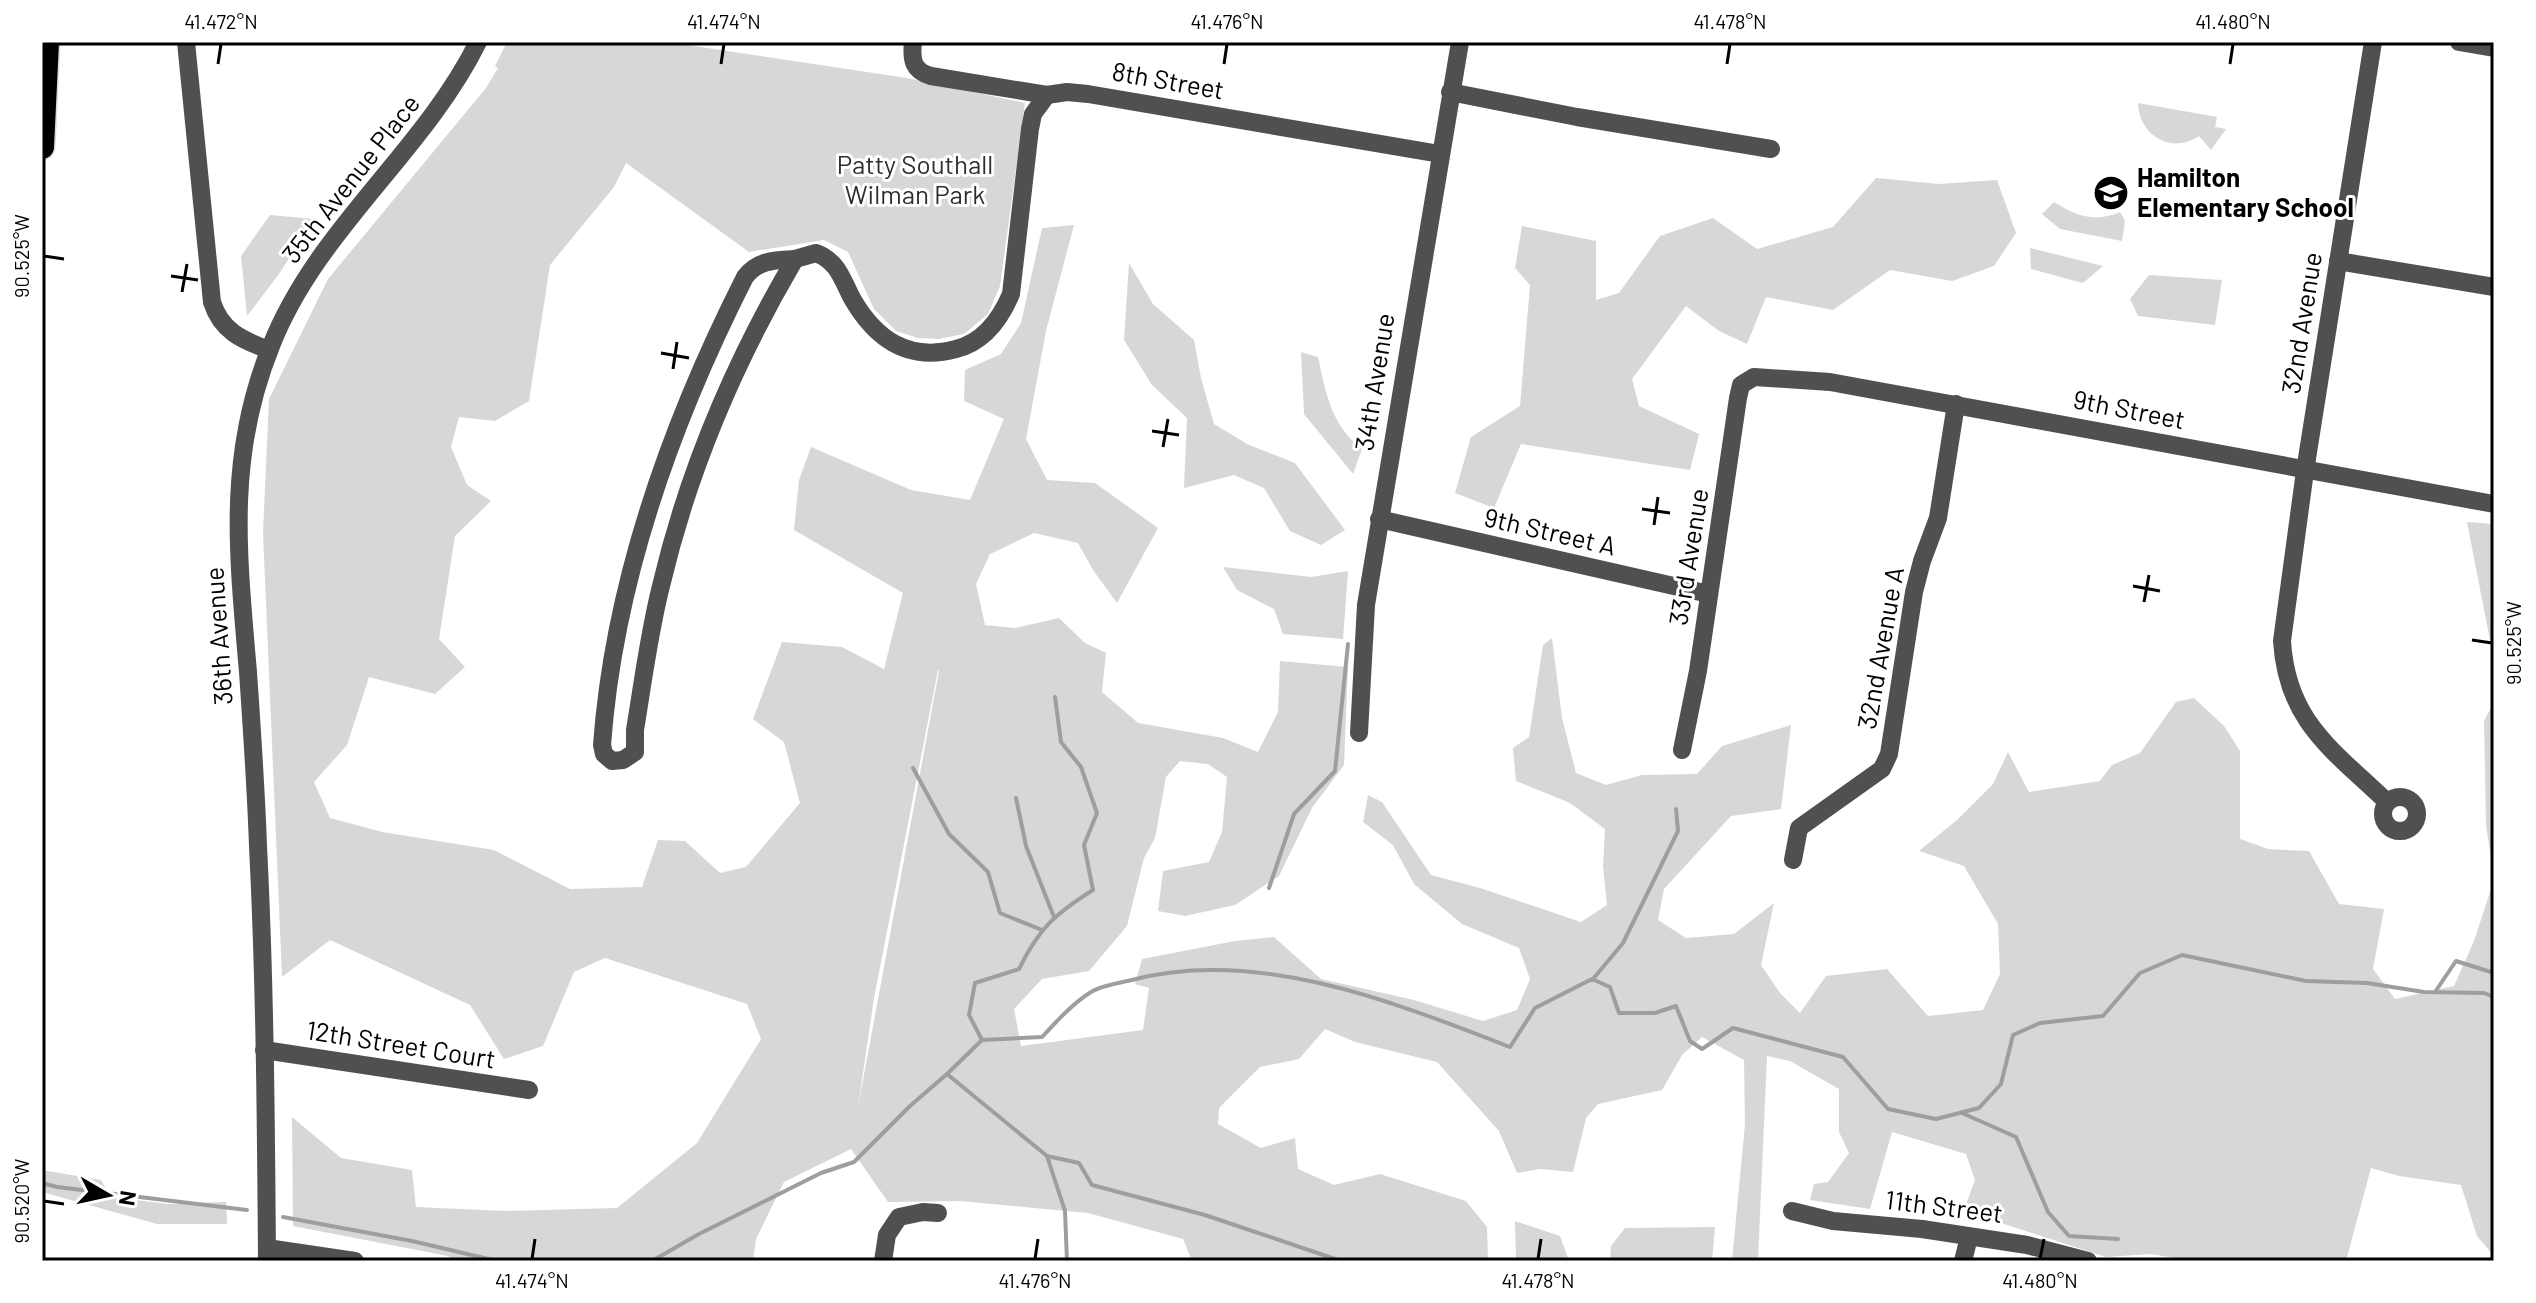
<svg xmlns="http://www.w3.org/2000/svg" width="2536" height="1303" viewBox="0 0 2536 1303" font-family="Barlow,sans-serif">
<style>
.green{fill:#d7d7d7;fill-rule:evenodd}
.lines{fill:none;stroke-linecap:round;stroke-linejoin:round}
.stream{stroke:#9e9e9e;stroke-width:4}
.highway-casing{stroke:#dbdbdb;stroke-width:27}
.minor{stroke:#505050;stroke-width:18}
.highway{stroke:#000;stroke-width:24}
.ticks{fill:none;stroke:#000;stroke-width:3}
.labels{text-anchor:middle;stroke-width:6;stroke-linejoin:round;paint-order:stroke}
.street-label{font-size:26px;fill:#000;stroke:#fff}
.park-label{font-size:26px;fill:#2e2e2e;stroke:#fff}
.poi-label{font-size:26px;font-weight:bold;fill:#000;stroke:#fff;text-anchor:start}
.neatline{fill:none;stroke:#000;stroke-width:3}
.ticks-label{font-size:20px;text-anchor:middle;fill:#000}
</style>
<rect width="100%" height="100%" fill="#fff"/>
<!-- green -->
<g class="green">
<path d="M507 42H667L907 78 1025 103 1000 286 988 314 964 334 939 339 918 338 896 331 874 309 848 252 824 240 749 252 626 163 614 187 550 265 529 401 495 421 459 417 451 447 467 485 491 501 455 536 439 639 465 667 435 694 369 677 347 745 314 782 330 818 382 832 494 850 570 889 642 887 658 840 685 841 720 873 746 867 800 803 784 742 753 719 782 642 842 647 884 669 903 593 794 530 799 480 811 447 911 490 970 500 1004 419 964 401 965 370 1001 354 1021 323 1042 228 1074 225 1046 331 1026 439 1047 480 1095 483 1158 528 1117 603 1093 570 1078 543 1034 533 990 554 976 584 985 625 1015 628 1059 618 1085 643 1106 653 1102 692 1138 723 1223 738 1258 752 1278 712 1280 661 1348 667 1344 765 1312 808 1279 876 1235 905 1185 916 1158 911 1163 871 1209 862 1222 832 1227 777 1208 764 1180 761 1166 777 1155 838 1144 858 1127 926 1089 971 1042 979 1014 1009 1021 1046 1143 1030 1149 988 1135 984 1142 959 1235 941 1274 937 1321 979 1414 1000 1483 1021 1517 1010 1530 979 1519 948 1462 924 1414 884 1393 845 1363 822 1368 795 1382 802 1431 875 1480 888 1581 922 1607 905 1603 866 1605 829 1570 803 1516 781 1513 748 1529 737 1543 645 1552 638 1562 718 1576 773 1606 785 1642 775 1697 774 1722 746 1791 725 1781 809 1731 816 1664 889 1658 920 1686 938 1734 934 1774 903 1761 965 1780 993 1800 1013 1826 976 1887 969 1928 1016 1983 1010 2000 974 1998 924 1964 866 1919 851 1957 820 1993 784 2008 752 2029 792 2100 781 2112 765 2140 753 2176 702 2194 698 2224 726 2240 751V839L2268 849 2309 851 2339 904 2384 909 2373 969 2395 999 2454 986 2474 941 2494 880V1256L2477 1236 2461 1185 2399 1176 2371 1168 2346 1261H2192L2151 1254 2106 1257 2004 1224 1965 1207 1975 1180 1966 1154 1892 1132 1870 1209 1810 1200 1814 1184 1828 1182 1849 1153 1839 1132V1089L1790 1061 1767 1056 1758 1261H1732L1745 1124 1744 1060 1702 1037 1682 1055 1662 1090 1598 1104 1586 1118 1573 1172 1540 1169 1517 1173 1499 1131 1437 1062 1355 1042 1325 1029 1299 1059 1260 1067 1219 1108 1218 1124 1261 1148 1295 1138 1298 1169 1334 1185 1380 1174 1466 1201 1487 1227 1488 1261H1192L1183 1239 1088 1213 960 1201 888 1202 851 1149 784 1182 756 1239 753 1261H453L448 1256 293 1226 292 1117 341 1158 412 1170 416 1207 505 1211 617 1208 697 1143 761 1039 747 1004 605 958 574 972 543 1046 504 1059 470 1005 330 940 282 977 263 533 269 399 328 279 486 88 498 68 495 66ZM938 670 939 671 858 1107 874 998Z"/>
<path d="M2138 103 2217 117 2215 127 2226 129 2211 150 2199 136C2171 155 2139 135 2138 103Z"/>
<polygon points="1876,178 1939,184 1997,180 2016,233 1994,266 1952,281 1890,270 1833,310 1766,297 1747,344 1719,331 1686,306 1632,379 1639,406 1699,434 1690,470 1521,444 1494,508 1455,493 1471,437 1520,406 1530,285 1515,268 1522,226 1596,241 1596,300 1619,293 1660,236 1713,218 1757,249 1833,227"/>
<path d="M2054 202C2076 216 2095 223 2120 212L2125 221 2122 241 2060 229 2042 214Z"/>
<polygon points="270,215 314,219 279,274 247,316 241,256"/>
<polygon points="2030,248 2103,266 2083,283 2031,269"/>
<polygon points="1129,263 1153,304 1194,340 1201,378 1214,424 1247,444 1295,463 1345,530 1321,545 1290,531 1264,488 1234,475 1184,488 1187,418 1152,385 1124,340"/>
<polygon points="2149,275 2222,280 2215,325 2138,316 2130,299"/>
<path d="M1301 352 1318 357C1326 394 1331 425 1362 449L1353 474 1304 414Z"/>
<polygon points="2467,522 2494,524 2494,661"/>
<polygon points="1223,567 1311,577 1348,571 1343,639 1283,634 1274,609 1237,590"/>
<polygon points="2494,702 2494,875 2486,826 2484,721"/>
<polygon points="42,1170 101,1180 111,1197 168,1204 226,1202 227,1224 157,1224 42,1192"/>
<polygon points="1515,1221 1560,1236 1569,1261 1516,1261"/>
<polygon points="1715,1227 1712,1261 1610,1261 1611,1246 1625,1228"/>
</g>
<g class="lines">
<!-- stream -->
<g class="stream">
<polyline points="913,768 949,834 988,872 1000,913 1042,930"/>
<polyline points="1016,798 1026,846 1054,917"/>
<polyline points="1269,888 1294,814 1335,771 1348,644"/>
<polyline points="1593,979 1623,943 1678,831 1676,809"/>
<polyline points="2435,992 2456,961 2494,973"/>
<path d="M982 1040 969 1015 975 983 1019 969C1039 928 1055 914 1093 890L1084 845 1097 813 1081 767 1061 742 1055 697"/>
<polyline points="947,1074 1047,1156 1065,1211 1067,1261"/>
<polyline points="1962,1113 2016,1137 2048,1212 2069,1236 2118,1239"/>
<polyline points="1047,1156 1079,1163 1092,1185 1205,1215 1341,1261"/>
<polyline points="42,1183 57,1187 247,1210"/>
<polyline points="283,1217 412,1241 497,1261"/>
<path d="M652 1261 699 1234 821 1173 854 1162 910 1106 947 1074 982 1040 1042 1037C1057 1021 1072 1004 1091 992 1102 985 1119 983 1132 980 1257 947 1394 1002 1510 1047L1535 1008 1592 979 1610 987 1619 1013H1655L1676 1006 1690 1041 1702 1049 1733 1028 1843 1057 1888 1109 1936 1119 1979 1108 2001 1084 2013 1035 2040 1023 2103 1016 2140 973 2182 955 2306 981 2367 983 2424 992 2484 993 2494 997"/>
</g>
<defs>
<polyline id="highway" points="42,147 47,42"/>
</defs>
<!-- highway casing -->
<use href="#highway" class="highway-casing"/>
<!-- minor -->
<g class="minor">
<path d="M186 42 212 302C221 331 242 340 269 350"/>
<path d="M913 42C911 60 913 71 931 76L1047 95 1067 92 1088 94 1440 154"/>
<path d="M2373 42 2305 471 2282 641C2287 722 2333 750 2387 802"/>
<polyline points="2459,42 2494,48"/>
<polyline points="1450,92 1577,117 1771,149"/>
<path d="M795 259C735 361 688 471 661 586 649 633 643 682 635 730V752L623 760 612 761 604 754 602 745C614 581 671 423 745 277 758 260 775 260 795 259Z"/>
<path d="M795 259 816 253C839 262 842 280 853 300 876 339 908 362 956 349 984 342 1000 320 1011 294L1030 129 1033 114 1047 95"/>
<polyline points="2338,261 2494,287"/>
<polyline points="1379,519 1709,594"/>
<polyline points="1359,733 1366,605 1460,42"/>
<polyline points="1682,750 1698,671 1738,398 1741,385 1754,377 1830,382 2494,504"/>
<circle cx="2400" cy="814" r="17"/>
<polyline points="1793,860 1799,828 1882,769 1889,754 1914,592 1922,561 1938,518 1956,404"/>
<polyline points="264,1050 529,1090"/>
<polyline points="1792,1211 1833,1221 1922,1229 2027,1245 2088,1261"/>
<polyline points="267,1248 355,1261"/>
<path d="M267 1261C266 1123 265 984 258 846 256 788 252 730 248 672 238 555 226 457 271 346 317 229 423 153 478 42"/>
<polyline points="883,1261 887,1235 899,1217 923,1212 938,1213"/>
<polyline points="1963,1261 1969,1237"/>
</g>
<!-- highway -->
<use href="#highway" class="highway"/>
</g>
<!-- ticks -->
<path class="ticks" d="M218 64 221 44M721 64 724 44M1224 64 1227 44M1727 64 1730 44M2230 64 2233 44M44 256 64 259M171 276 198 280M182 292 187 264M661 353 689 358M673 369 677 342M1152 431 1179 435M1163 447 1168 419M1642 509 1670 513M1654 525 1658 497M2133 586 2160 591M2144 602 2149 575M2472 640 2492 643M44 1201 64 1204M532 1259 535 1239M1035 1259 1038 1239M1538 1259 1541 1239M2040 1259 2044 1239"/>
<!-- icons -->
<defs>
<symbol id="school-disc" viewBox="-11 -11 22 22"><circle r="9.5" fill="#000" stroke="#fff"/><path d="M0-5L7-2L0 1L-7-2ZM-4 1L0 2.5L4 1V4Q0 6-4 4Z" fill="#fff"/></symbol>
</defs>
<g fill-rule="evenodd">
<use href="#school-disc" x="2091" y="173" width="40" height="40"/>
</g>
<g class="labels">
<!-- street labels -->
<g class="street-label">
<text transform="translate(1168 81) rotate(10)" y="9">8th Street</text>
<text transform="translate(351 179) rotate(-52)" y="9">35th Avenue Place</text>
<text transform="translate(2302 323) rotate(-81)" y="9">32nd Avenue</text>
<text transform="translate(1375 382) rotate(-81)" y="9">34th Avenue</text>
<text transform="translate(2129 410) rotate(11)" y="9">9th Street</text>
<text transform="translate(1550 532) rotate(13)" y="9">9th Street A</text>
<text transform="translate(1689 557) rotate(-81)" y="9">33rd Avenue</text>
<text transform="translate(219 636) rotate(-94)" y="9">36th Avenue</text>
<text transform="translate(1881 648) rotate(-80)" y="9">32nd Avenue A</text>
<text transform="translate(401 1045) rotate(9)" y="9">12th Street Court</text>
<text transform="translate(1944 1207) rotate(7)" y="9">11th Street</text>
</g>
<!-- park labels -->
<g class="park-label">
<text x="915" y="174">Patty Southall<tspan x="915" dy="30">Wilman Park</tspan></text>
</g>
<!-- poi labels -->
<g class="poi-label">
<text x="2137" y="187">Hamilton<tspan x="2137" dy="30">Elementary School</tspan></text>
</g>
</g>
<!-- border -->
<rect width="2536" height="1303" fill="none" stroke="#ffffff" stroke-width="88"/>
<!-- north arrow -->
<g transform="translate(108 1195) rotate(99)" stroke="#ffffff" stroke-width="6" paint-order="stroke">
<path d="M0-6L14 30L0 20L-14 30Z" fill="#000000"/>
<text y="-12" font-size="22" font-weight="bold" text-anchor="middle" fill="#000000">N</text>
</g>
<rect x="44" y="44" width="2448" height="1215" class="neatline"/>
<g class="ticks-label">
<text x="221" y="29">41.472°N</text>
<text x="724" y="29">41.474°N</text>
<text x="1227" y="29">41.476°N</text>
<text x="1730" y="29">41.478°N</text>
<text x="2233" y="29">41.480°N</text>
<text transform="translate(22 256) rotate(-90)" y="7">90.525°W</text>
<text transform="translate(2514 643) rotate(-90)" y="7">90.525°W</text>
<text transform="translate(22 1201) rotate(-90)" y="7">90.520°W</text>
<text x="532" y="1288">41.474°N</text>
<text x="1035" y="1288">41.476°N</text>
<text x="1538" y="1288">41.478°N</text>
<text x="2040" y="1288">41.480°N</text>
</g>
</svg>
